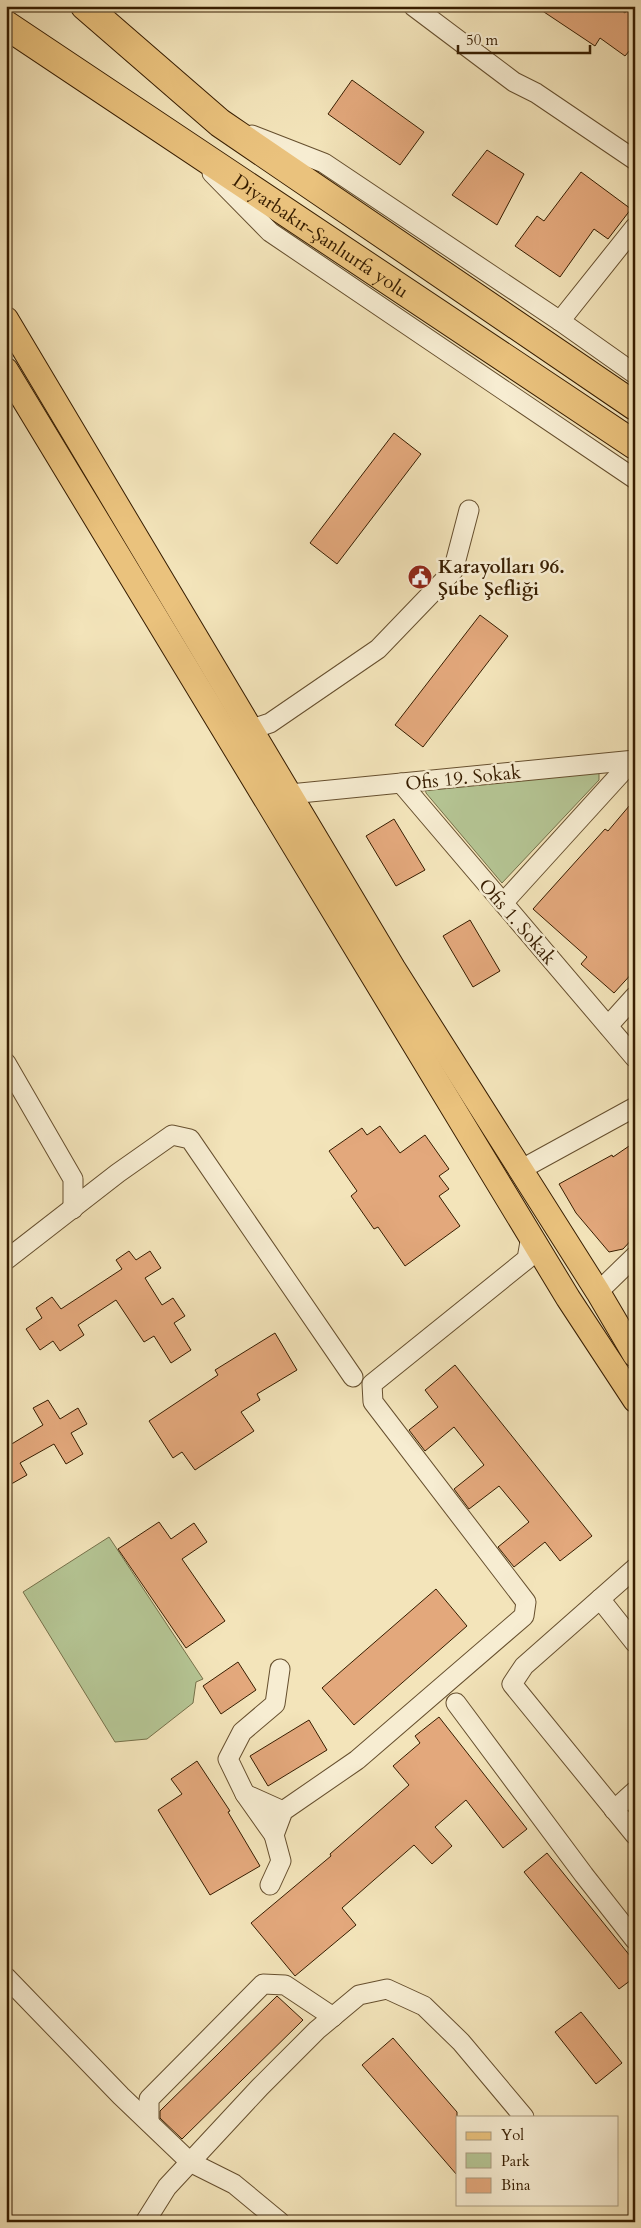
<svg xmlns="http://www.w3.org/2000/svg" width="641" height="2228" viewBox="0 0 641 2228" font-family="Cardo,serif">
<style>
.green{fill:#b5c594;stroke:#76714a}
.building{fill:#e3a87c;stroke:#371d00}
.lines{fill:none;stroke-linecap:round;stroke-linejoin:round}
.minor-casing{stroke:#664f2e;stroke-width:21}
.major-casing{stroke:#371d00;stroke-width:26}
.highway-casing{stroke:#371d00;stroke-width:30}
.minor{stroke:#f7edd2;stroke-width:19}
.major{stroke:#eac27d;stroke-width:24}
.highway{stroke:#eac27d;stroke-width:28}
.labels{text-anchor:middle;stroke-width:5;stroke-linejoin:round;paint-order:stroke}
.street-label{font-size:19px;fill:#371d00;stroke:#f7edd2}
.poi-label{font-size:19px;font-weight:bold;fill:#371d00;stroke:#f7edd2;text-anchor:start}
</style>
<rect width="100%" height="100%" fill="#f3e4ba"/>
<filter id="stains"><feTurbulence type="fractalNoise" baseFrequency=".004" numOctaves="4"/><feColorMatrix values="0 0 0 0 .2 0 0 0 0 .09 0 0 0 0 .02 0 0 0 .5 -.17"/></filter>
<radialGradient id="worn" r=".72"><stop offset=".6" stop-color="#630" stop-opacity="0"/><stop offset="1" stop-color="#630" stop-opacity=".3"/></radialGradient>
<!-- green -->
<g class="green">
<polygon points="599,768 599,780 502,883 426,793 425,786"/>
<polygon points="109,1537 203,1679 196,1682 193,1703 147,1739 115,1742 23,1592"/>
</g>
<!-- building -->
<g class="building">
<polygon points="535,6 615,6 625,13 630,6 635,6 635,44 625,56 600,38 595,46"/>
<polygon points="352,80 424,132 400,165 328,114"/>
<polygon points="487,150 524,174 497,225 452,195"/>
<polygon points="581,172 631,209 608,239 594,229 560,277 515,246 537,216 544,221"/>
<polygon points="394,433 421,454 337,564 310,543"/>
<polygon points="480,615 508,636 423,747 395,725"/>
<polygon points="635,799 635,970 614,993 581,964 587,957 533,909 605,829 608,831"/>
<polygon points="394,819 425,870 396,886 366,836"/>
<polygon points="470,920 500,971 473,987 443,936"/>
<polygon points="380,1126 400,1153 425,1135 449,1169 439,1176 449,1189 439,1196 460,1226 405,1266 378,1227 374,1229 351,1196 357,1191 329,1151 362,1128 367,1135"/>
<polygon points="635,1142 635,1236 623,1249 609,1252 576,1213 559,1184 612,1155 613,1157"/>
<polygon points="129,1251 136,1260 150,1251 161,1268 145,1278 162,1305 173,1298 185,1316 174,1323 191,1350 171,1363 154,1336 144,1342 116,1300 78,1325 84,1335 60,1351 53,1341 40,1350 26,1329 42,1318 36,1308 52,1297 61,1309 122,1269 116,1260"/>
<polygon points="275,1333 297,1370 257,1394 260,1400 241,1412 254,1431 195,1470 182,1452 173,1458 149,1421 218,1375 215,1370"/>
<polygon points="455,1365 592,1536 560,1561 545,1542 514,1567 498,1547 529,1522 499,1486 469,1509 454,1489 484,1465 454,1427 425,1451 409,1430 438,1407 425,1390"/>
<polygon points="48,1400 60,1419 78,1408 87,1424 71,1433 83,1454 66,1464 54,1444 20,1463 27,1475 6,1487 6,1439 10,1445 43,1425 33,1408"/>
<polygon points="159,1522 171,1539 194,1523 207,1542 182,1559 225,1621 186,1648 118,1549"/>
<polygon points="436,1589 467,1626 354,1725 322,1688"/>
<polygon points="238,1662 256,1690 221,1714 203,1686"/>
<polygon points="439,1717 527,1829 503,1848 466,1800 435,1827 452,1846 432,1864 414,1845 342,1908 356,1925 295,1976 251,1923 331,1856 330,1854 409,1785 393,1766 420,1743 415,1736"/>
<polygon points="309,1720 327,1750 268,1786 250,1756"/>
<polygon points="197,1761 230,1811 228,1812 260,1866 210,1895 158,1810 182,1794 171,1779"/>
<polygon points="547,1853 635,1962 635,1977 619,1989 524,1872"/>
<polygon points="277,1996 303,2020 182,2139 160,2118 160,2111"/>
<polygon points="581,2012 622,2063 596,2084 555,2032"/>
<polygon points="393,2038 457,2112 457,2175 362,2065"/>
</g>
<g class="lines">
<defs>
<g id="minor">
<polyline points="413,6 514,82 536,93 635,160"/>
<polyline points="252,135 324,163 560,321 635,374"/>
<polyline points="212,173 270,232 635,479"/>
<polyline points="560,321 635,227"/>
<polyline points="252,729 270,723 378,649 453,571 469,510"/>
<polyline points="401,783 635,1058"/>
<polyline points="290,794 635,760"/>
<polyline points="503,903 633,760"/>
<polyline points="608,1026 635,996"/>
<polyline points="6,1063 73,1179 73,1209"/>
<polyline points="520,1170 635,1107"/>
<polyline points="6,1260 118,1173 172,1135 190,1139 353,1377"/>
<polyline points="598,1292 635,1256"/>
<polyline points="635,1568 524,1666 512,1684 635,1835"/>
<polyline points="600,1599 635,1643"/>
<polyline points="456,1703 584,1875 635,1940"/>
<polyline points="245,1794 228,1759 242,1732 275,1704 280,1669"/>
<polyline points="614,1810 635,1791"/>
<polyline points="274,1835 245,1794 283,1811"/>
<polyline points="270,1885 281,1861 274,1835 283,1811 357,1760 524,1616 526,1602 373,1402 372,1384 527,1259 531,1236"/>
<polyline points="6,1977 121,2096 190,2162 234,2184 280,2222"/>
<polyline points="149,2122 149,2099 263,1984 285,1985 333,2017"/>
<polyline points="145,2222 167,2187 260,2087 317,2030 359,1995 387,1989 424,2006 461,2042 524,2117"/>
</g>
<g id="major">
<polyline points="6,319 393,968 598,1292 635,1355"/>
<polyline points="6,370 568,1298 635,1400"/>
</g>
<g id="highway">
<polyline points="85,6 220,123 635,406"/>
<path id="s1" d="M6 25 635 445"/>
</g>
</defs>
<!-- minor casing -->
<use href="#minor" class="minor-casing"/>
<!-- major casing -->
<use href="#major" class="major-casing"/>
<!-- highway casing -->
<use href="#highway" class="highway-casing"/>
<!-- minor -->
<use href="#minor" class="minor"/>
<!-- major -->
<use href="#major" class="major"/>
<!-- highway -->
<use href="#highway" class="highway"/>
</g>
<!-- icons -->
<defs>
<symbol id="civic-disc" viewBox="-11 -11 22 22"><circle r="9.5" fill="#8f2418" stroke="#f7edd2"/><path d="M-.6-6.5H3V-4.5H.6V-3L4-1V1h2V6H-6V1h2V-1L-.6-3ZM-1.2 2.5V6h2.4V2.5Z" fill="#fff"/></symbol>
</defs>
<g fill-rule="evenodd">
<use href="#civic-disc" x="406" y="563" width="28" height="28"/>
</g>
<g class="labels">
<!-- street labels -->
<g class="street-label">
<text dy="7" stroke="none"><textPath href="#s1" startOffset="379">Diyarbakır-Şanlıurfa yolu</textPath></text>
<text transform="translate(463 777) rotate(-6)" y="7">Ofis 19. Sokak</text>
<text transform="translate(518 921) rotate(49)" y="7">Ofis 1. Sokak</text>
</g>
<!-- poi labels -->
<g class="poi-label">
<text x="438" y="573">Karayolları 96.<tspan x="438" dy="22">Şube Şefliği</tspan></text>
</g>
</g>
<!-- margin -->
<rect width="641" height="2228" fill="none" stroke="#f3e4ba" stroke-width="25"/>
<rect x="8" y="8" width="626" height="2213" fill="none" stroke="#371d00" stroke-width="2.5"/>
<rect x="12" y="12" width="616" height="2203" fill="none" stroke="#371d00"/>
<!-- legend -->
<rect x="456" y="2116" width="162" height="90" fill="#f7edd2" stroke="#aa9a7e"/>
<rect x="466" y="2132" width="25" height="8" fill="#eac27d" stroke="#aa9a7e"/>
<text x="501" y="2140" font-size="15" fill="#371d00">Yol</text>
<rect x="466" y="2153" width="25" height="15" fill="#b5c594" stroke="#aa9a7e"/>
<text x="501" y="2166" font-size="15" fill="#371d00">Park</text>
<rect x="466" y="2178" width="25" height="15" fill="#e3a87c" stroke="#aa9a7e"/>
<text x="501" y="2190" font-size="15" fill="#371d00">Bina</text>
<!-- scale -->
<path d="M458 45v8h132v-8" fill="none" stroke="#371d00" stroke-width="2.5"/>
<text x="466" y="45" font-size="15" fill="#371d00" stroke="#f7edd2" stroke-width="4" paint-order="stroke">50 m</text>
<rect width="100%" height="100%" filter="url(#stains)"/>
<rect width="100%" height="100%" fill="url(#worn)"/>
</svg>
